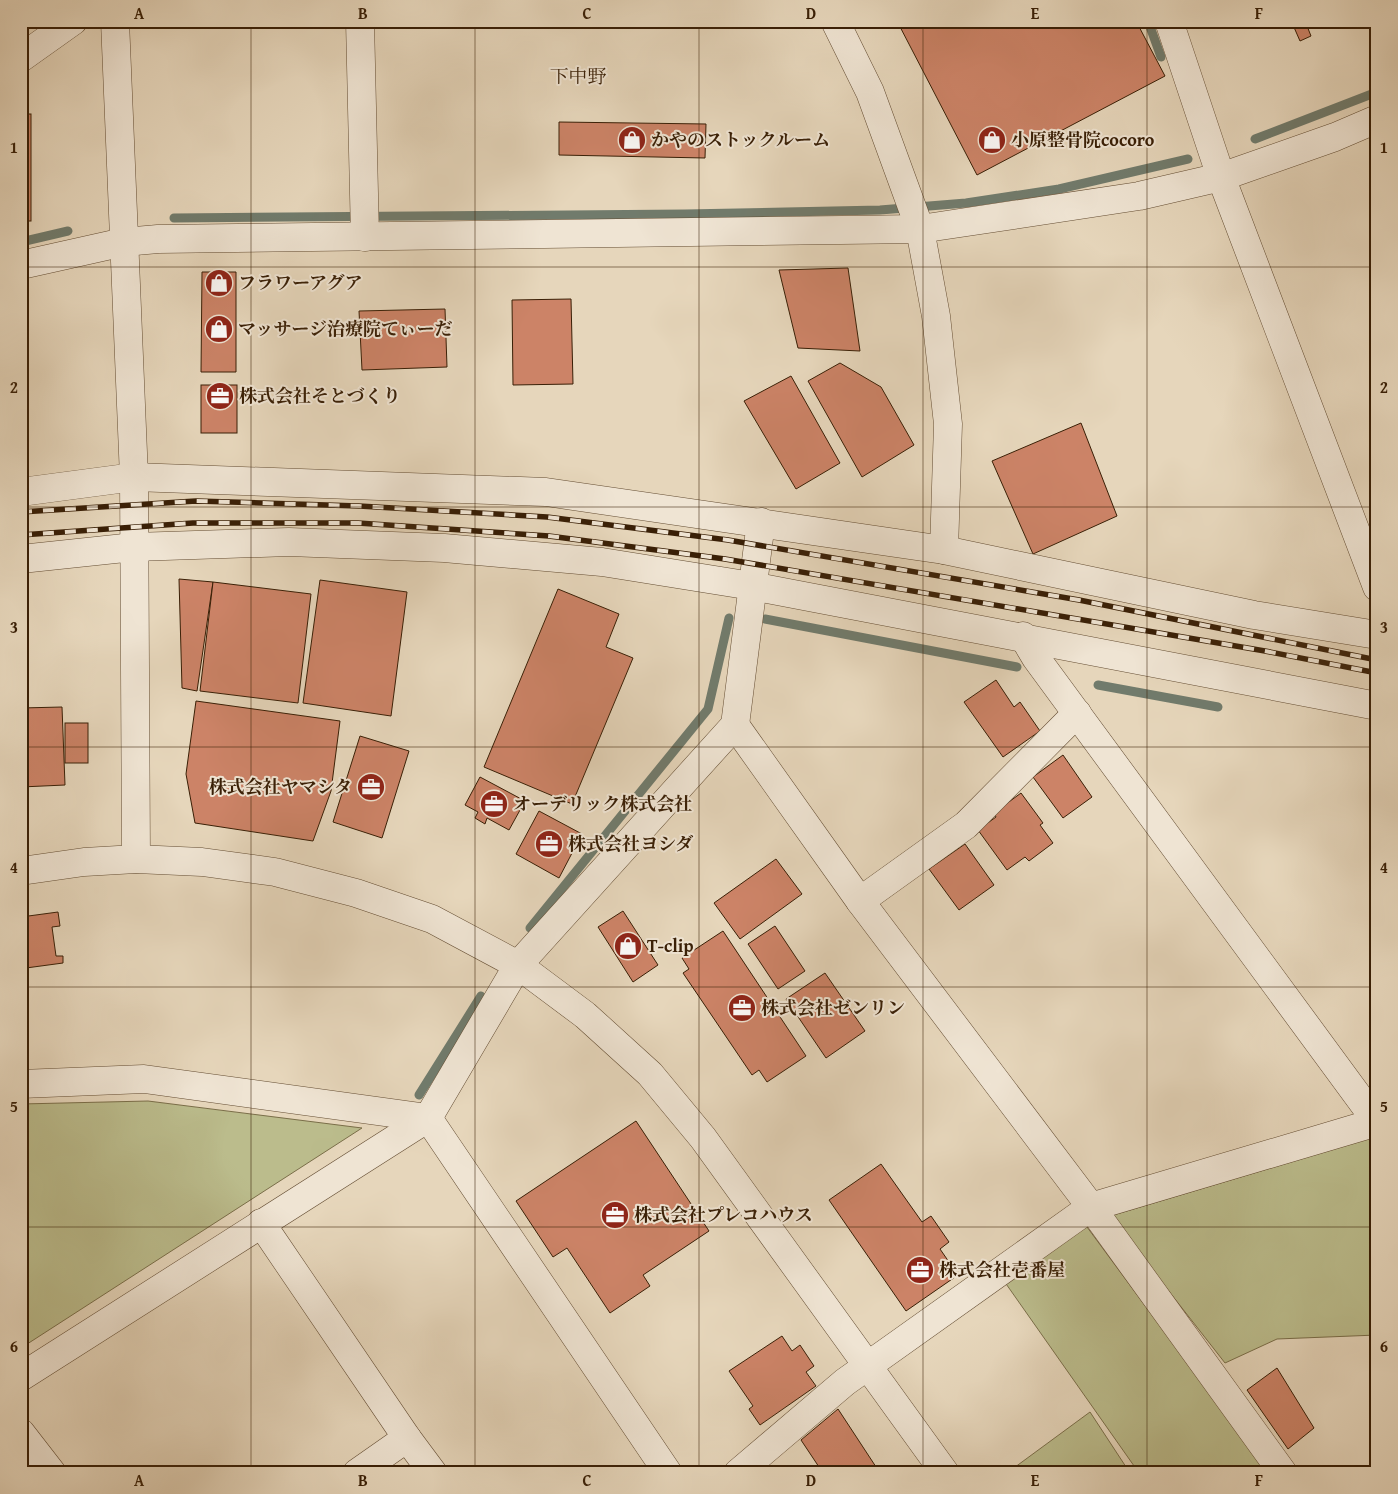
<svg xmlns="http://www.w3.org/2000/svg" width="1398" height="1494" viewBox="0 0 1398 1494" font-family="'Gentium Book Plus','Noto Serif JP',serif">
<style>
.green{fill:#bbbc8c;stroke:#7a6e49}
.lines{fill:none;stroke-linecap:round;stroke-linejoin:round}
.stream{stroke:#717b6c;stroke-width:9}
.building{fill:#cc8367;stroke:#391f06}
.minor-casing{stroke:#644d33;stroke-width:29}
.minor{stroke:#efe4d3;stroke-width:28}
.rail-casing{stroke:#391f06;stroke-width:5.5}
.rail{stroke:#efe4d3;stroke-width:4;stroke-dasharray:11;stroke-linecap:butt}
.grid{fill:none;stroke:#391f06;stroke-width:1;stroke-opacity:0.55}
.labels{text-anchor:middle;stroke-width:4;stroke-linejoin:round;paint-order:stroke}
.poi-label{font-size:18px;font-weight:bold;fill:#391f06;stroke:#efe4d3;text-anchor:start}
.neighbourhood-label{font-size:19px;fill:#391f06;stroke:#efe4d3}
.neatline{fill:none;stroke:#391f06;stroke-width:2}
.grid-label{font-size:16px;text-anchor:middle;font-weight:bold;fill:#391f06}
</style>
<rect width="100%" height="100%" fill="#e6d6bb"/>
<filter id="stains"><feTurbulence type="fractalNoise" baseFrequency=".004" numOctaves="4"/><feColorMatrix values="0 0 0 0 .2 0 0 0 0 .09 0 0 0 0 .02 0 0 0 .5 -.17"/></filter>
<radialGradient id="worn" r=".72"><stop offset=".6" stop-color="#630" stop-opacity="0"/><stop offset="1" stop-color="#630" stop-opacity=".3"/></radialGradient>
<!-- green -->
<g class="green">
<polygon points="148,1101 362,1128 21,1348 21,1104"/>
<polygon points="1371,1138 1377,1152 1377,1335 1277,1339 1225,1363 1110,1216"/>
<polygon points="1084,1223 1269,1473 1139,1473 997,1271"/>
<polygon points="1090,1412 1130,1473 1007,1473"/>
</g>
<g class="lines">
<!-- stream -->
<g class="stream">
<polyline points="1148,21 1161,57"/>
<polyline points="1255,139 1377,92"/>
<polyline points="174,218 685,214 880,210 966,203 1059,189 1188,159"/>
<polyline points="21,242 68,231"/>
<polyline points="765,619 1017,667"/>
<polyline points="1098,685 1218,707"/>
<polyline points="530,928 708,709 729,618"/>
<polyline points="419,1095 481,996"/>
</g>
</g>
<!-- building -->
<g class="building">
<polygon points="897,21 1136,21 1165,76 977,175"/>
<polygon points="1302,21 1305,21 1311,36 1300,41 1293,25"/>
<rect x="21" y="114" width="10" height="107"/>
<polygon points="559,122 706,124 705,158 559,155"/>
<polygon points="848,268 860,351 798,348 779,270"/>
<polygon points="202,272 236,272 236,372 201,372"/>
<polygon points="571,299 573,384 513,385 512,300"/>
<polygon points="445,309 447,367 362,370 359,311"/>
<polygon points="840,363 881,387 914,445 862,477 808,381"/>
<polygon points="791,376 840,463 796,489 744,401"/>
<rect x="201" y="385" width="36" height="48"/>
<polygon points="1081,423 1117,516 1033,554 992,461"/>
<polygon points="179,579 213,582 197,691 182,688"/>
<polygon points="320,580 407,592 391,716 303,703"/>
<polygon points="213,582 311,594 298,703 200,691"/>
<polygon points="558,589 619,614 606,647 633,658 572,804 484,767"/>
<polygon points="996,680 1014,707 1020,702 1040,731 1003,757 964,702"/>
<polygon points="196,701 340,721 331,791 313,841 195,823 186,774"/>
<polygon points="62,707 65,785 21,787 21,708"/>
<rect x="65" y="723" width="23" height="40"/>
<polygon points="360,736 409,751 382,838 333,822"/>
<polygon points="1063,755 1092,797 1063,818 1033,777"/>
<polygon points="480,777 525,801 509,830 487,818 485,824 475,818 478,812 465,805"/>
<polygon points="1021,793 1043,823 1040,825 1053,843 1029,861 1025,857 1007,870 978,830 996,817 994,813"/>
<polygon points="539,811 582,834 559,878 516,854"/>
<polygon points="965,844 994,885 959,910 929,869"/>
<polygon points="776,859 802,894 740,939 714,903"/>
<polygon points="623,911 658,965 633,982 598,927"/>
<polygon points="58,912 60,926 52,927 56,956 63,956 63,963 26,968 21,917"/>
<polygon points="775,926 805,971 778,989 748,944"/>
<polygon points="723,931 806,1056 767,1082 759,1070 752,1075 683,973 689,969 682,958"/>
<polygon points="825,973 865,1031 826,1058 786,999"/>
<polygon points="636,1121 709,1231 643,1275 650,1286 610,1313 567,1248 553,1257 516,1201"/>
<polygon points="881,1164 922,1222 931,1216 949,1242 940,1249 958,1275 906,1311 829,1200"/>
<polygon points="782,1336 792,1351 800,1345 814,1366 806,1372 816,1386 760,1425 749,1409 753,1406 729,1371"/>
<polygon points="1277,1368 1314,1428 1288,1449 1247,1390"/>
<polygon points="838,1409 880,1473 823,1473 801,1440"/>
</g>
<g class="lines">
<defs>
<g id="minor">
<polyline points="115,21 134,477 136,859"/>
<polyline points="360,21 365,237"/>
<polyline points="835,21 870,92 920,229 936,316 948,424 944,550"/>
<polyline points="1169,21 1221,177 1377,587"/>
<polyline points="21,58 73,21"/>
<polyline points="21,265 124,242 158,239 920,229 1139,196 1221,177 1335,137 1377,119"/>
<polyline points="21,492 134,477 546,492 944,550 1254,615 1377,635"/>
<polyline points="21,559 134,547 289,542 444,548 602,562 752,586 1377,706"/>
<polyline points="1023,636 1036,658 1377,1122"/>
<polyline points="735,725 860,901 1091,1207 1283,1473"/>
<polyline points="21,871 84,862 136,859 202,862 275,872 356,893 432,919 518,965 585,1015 650,1074 703,1138 945,1473"/>
<polyline points="860,901 966,825 1077,713"/>
<polyline points="21,1084 144,1079 428,1118 668,1473"/>
<polyline points="261,1223 407,1438 433,1473"/>
<polyline points="21,1377 428,1118 518,965 735,725 761,522"/>
<polyline points="21,1433 52,1473"/>
<polyline points="357,1473 407,1438"/>
<polyline points="738,1473 845,1382 1091,1207 1377,1122"/>
</g>
</defs>
<!-- minor casing -->
<use href="#minor" class="minor-casing"/>
<!-- minor -->
<use href="#minor" class="minor"/>
<defs>
<g id="rail">
<polyline points="21,512 196,501 359,506 547,517 728,540 1079,600 1377,660"/>
<polyline points="21,535 193,523 358,523 549,536 725,559 1265,651 1377,673"/>
</g>
</defs>
<!-- rail casing -->
<use href="#rail" class="rail-casing"/>
<!-- rail -->
<use href="#rail" class="rail"/>
</g>
<!-- grid -->
<path class="grid" d="M251 21V1473M475 21V1473M699 21V1473M923 21V1473M1147 21V1473M21 267H1377M21 507H1377M21 747H1377M21 987H1377M21 1227H1377"/>
<!-- icons -->
<defs>
<symbol id="shop-disc" viewBox="-11 -11 22 22"><circle r="9.5" fill="#8f2418" stroke="#efe4d3"/><path d="M-5-2.5h2.3a2.7 3.5 0 0 1 5.4 0H5L5.5 6h-11ZM-1.5-2.5h3a1.5 2.3 0 0 0-3 0Z" fill="#fff"/></symbol>
<symbol id="office-disc" viewBox="-11 -11 22 22"><circle r="9.5" fill="#8f2418" stroke="#efe4d3"/><path d="M-6-3h4V-5.5h4V-3h4V5H-6ZM-1-4.5V-3h2v-1.5ZM-6 0V1H6V0Z" fill="#fff"/></symbol>
</defs>
<g fill-rule="evenodd">
<use href="#shop-disc" x="616" y="124" width="32" height="32"/>
<use href="#shop-disc" x="976" y="124" width="32" height="32"/>
<use href="#shop-disc" x="203" y="267" width="32" height="32"/>
<use href="#shop-disc" x="203" y="313" width="32" height="32"/>
<use href="#office-disc" x="204" y="380" width="32" height="32"/>
<use href="#office-disc" x="355" y="771" width="32" height="32"/>
<use href="#office-disc" x="478" y="788" width="32" height="32"/>
<use href="#office-disc" x="533" y="828" width="32" height="32"/>
<use href="#shop-disc" x="612" y="930" width="32" height="32"/>
<use href="#office-disc" x="726" y="992" width="32" height="32"/>
<use href="#office-disc" x="599" y="1199" width="32" height="32"/>
<use href="#office-disc" x="904" y="1254" width="32" height="32"/>
</g>
<g class="labels">
<!-- poi labels -->
<g class="poi-label">
<text x="651" y="146">かやのストックルーム</text>
<text x="1011" y="146">小原整骨院cocoro</text>
<text x="238" y="289">フラワーアグア</text>
<text x="238" y="335">マッサージ治療院てぃーだ</text>
<text x="239" y="402">株式会社そとづくり</text>
<text x="352" y="793" text-anchor="end">株式会社ヤマシタ</text>
<text x="513" y="810">オーデリック株式会社</text>
<text x="568" y="850">株式会社ヨシダ</text>
<text x="647" y="952">T-clip</text>
<text x="761" y="1014">株式会社ゼンリン</text>
<text x="634" y="1221">株式会社プレコハウス</text>
<text x="939" y="1276">株式会社壱番屋</text>
</g>
<!-- neighbourhood labels -->
<g class="neighbourhood-label">
<text x="578" y="83">下中野</text>
</g>
</g>
<!-- margin -->
<rect width="1398" height="1494" fill="none" stroke="#e6d6bb" stroke-width="55"/>
<rect x="28" y="28" width="1342" height="1438" class="neatline"/>
<g class="grid-label">
<text x="139" y="19">A</text>
<text x="363" y="19">B</text>
<text x="587" y="19">C</text>
<text x="811" y="19">D</text>
<text x="1035" y="19">E</text>
<text x="1259" y="19">F</text>
<text x="14" y="153">1</text>
<text x="1384" y="153">1</text>
<text x="14" y="393">2</text>
<text x="1384" y="393">2</text>
<text x="14" y="633">3</text>
<text x="1384" y="633">3</text>
<text x="14" y="873">4</text>
<text x="1384" y="873">4</text>
<text x="14" y="1112">5</text>
<text x="1384" y="1112">5</text>
<text x="14" y="1352">6</text>
<text x="1384" y="1352">6</text>
<text x="139" y="1486">A</text>
<text x="363" y="1486">B</text>
<text x="587" y="1486">C</text>
<text x="811" y="1486">D</text>
<text x="1035" y="1486">E</text>
<text x="1259" y="1486">F</text>
</g>
<rect width="100%" height="100%" filter="url(#stains)"/>
<rect width="100%" height="100%" fill="url(#worn)"/>
</svg>
